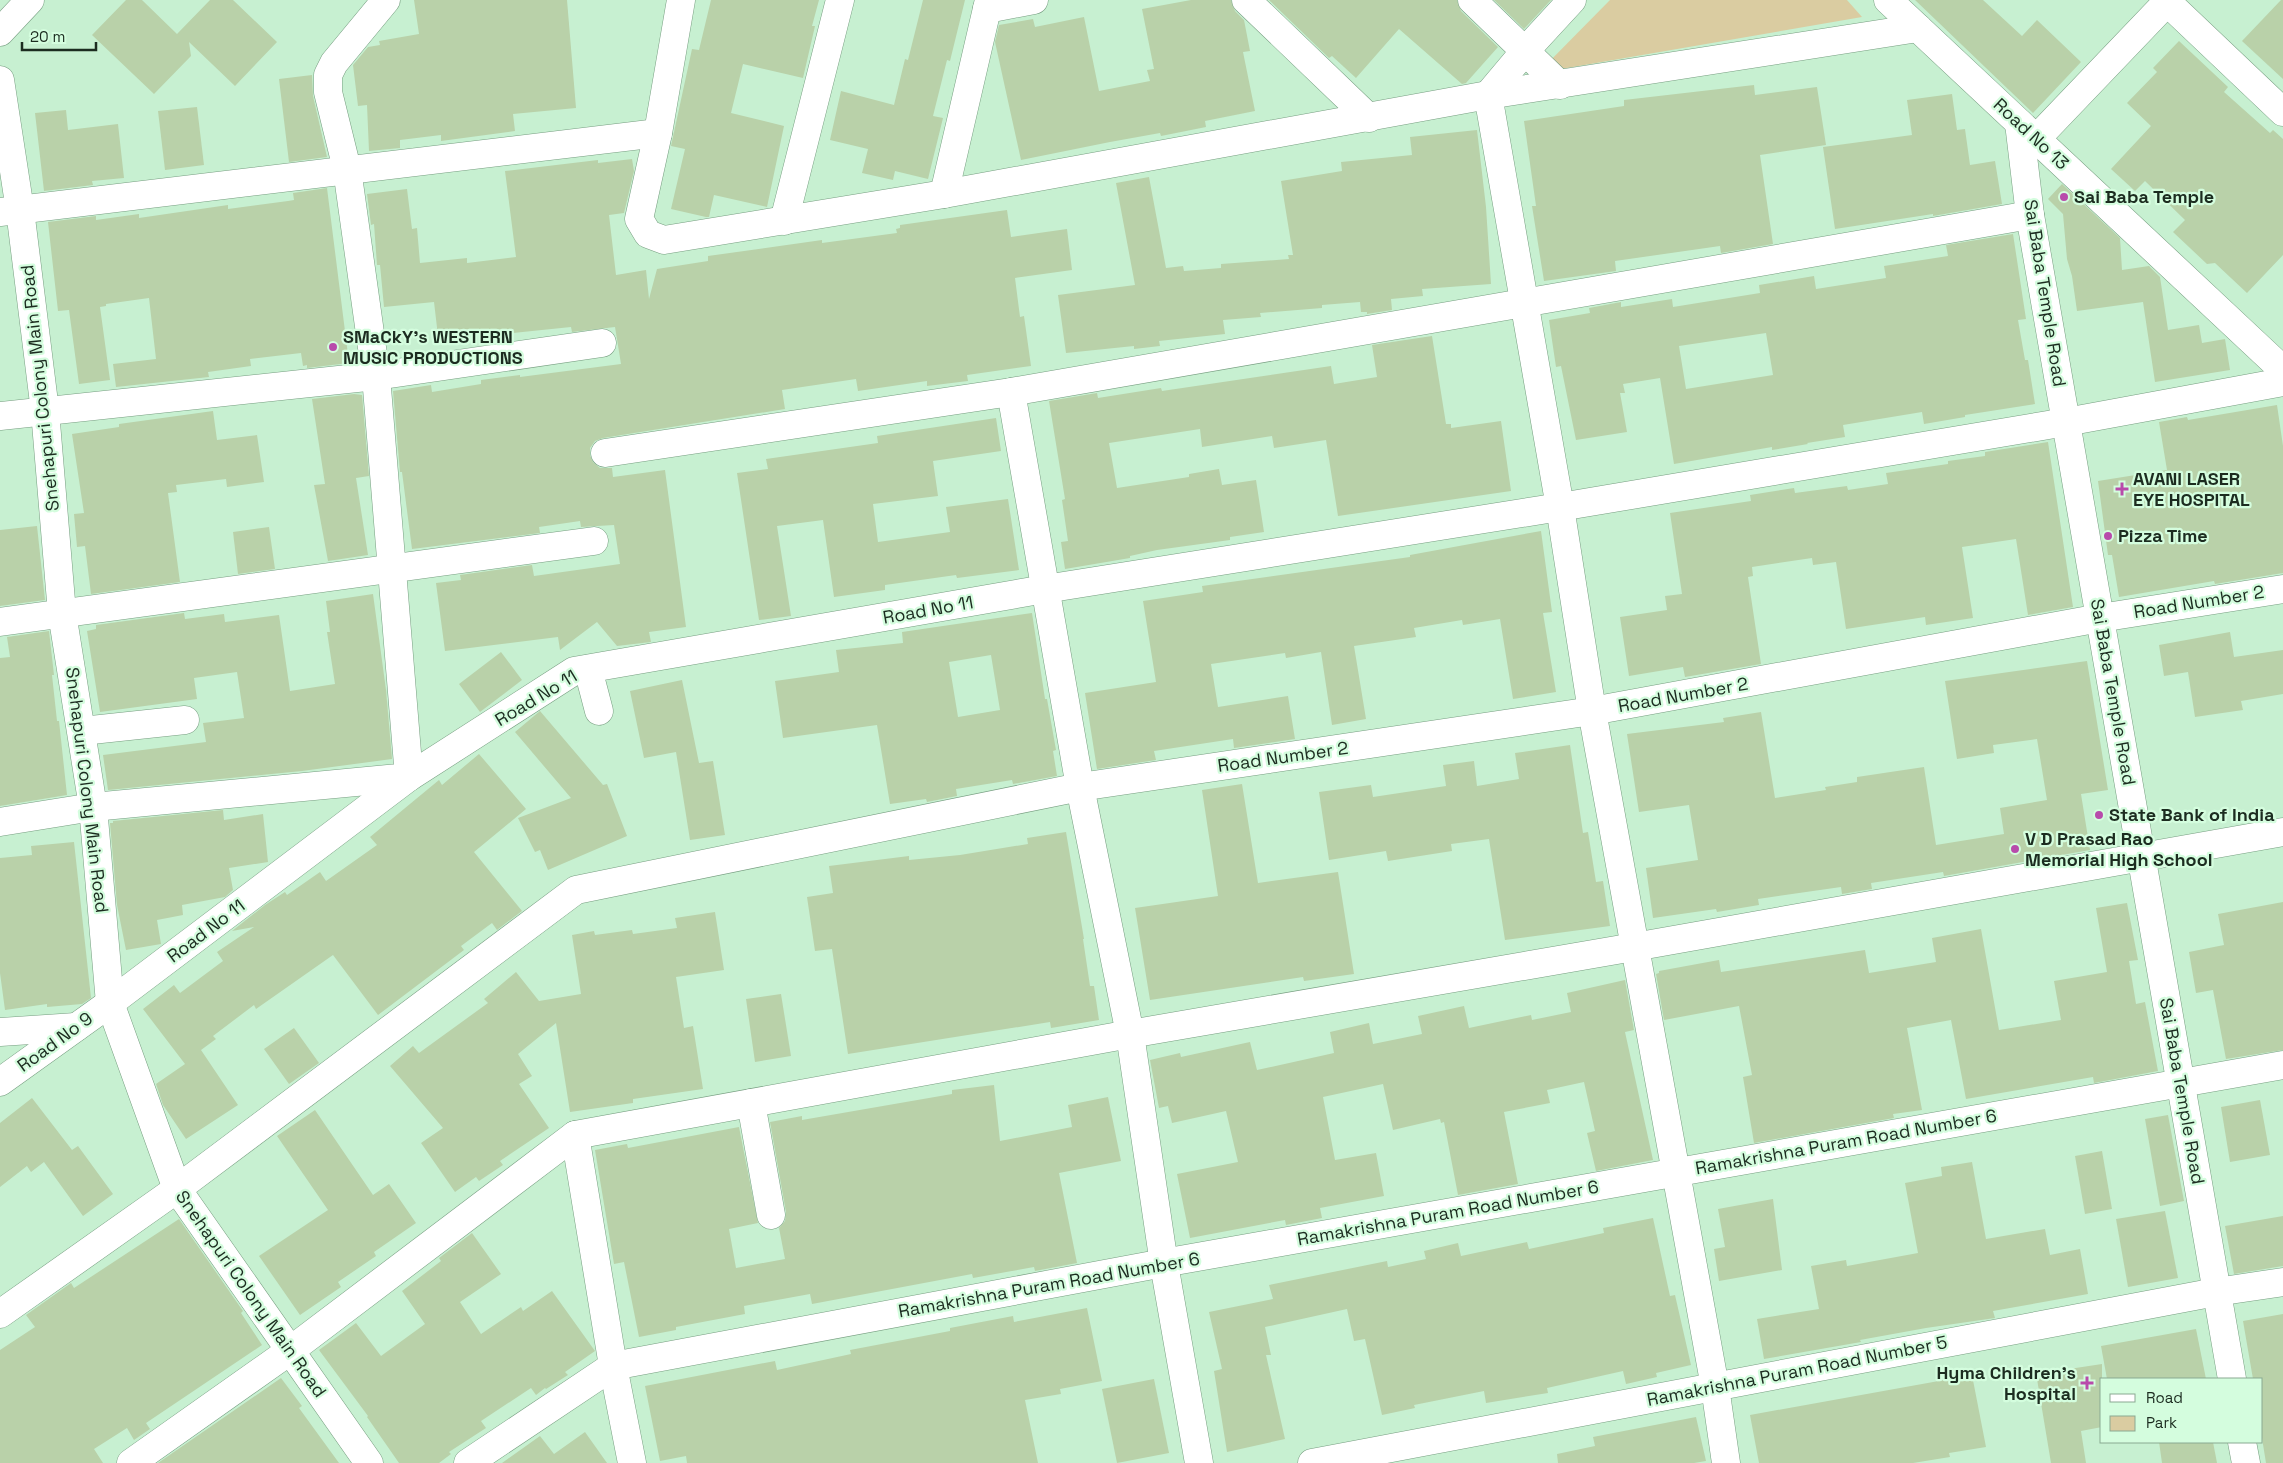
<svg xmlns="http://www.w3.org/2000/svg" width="2283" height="1463" viewBox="0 0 2283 1463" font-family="'Space Grotesk',sans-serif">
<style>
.green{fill:#dacca1}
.building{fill:#b9d1a9;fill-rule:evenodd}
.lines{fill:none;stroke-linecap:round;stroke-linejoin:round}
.minor-casing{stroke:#779e81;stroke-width:29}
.highway-casing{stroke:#779e81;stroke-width:29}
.minor{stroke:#fff;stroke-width:28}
.highway{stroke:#fff;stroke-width:28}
.poi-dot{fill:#b84bab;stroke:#d4fdde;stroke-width:2}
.labels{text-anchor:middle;stroke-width:4.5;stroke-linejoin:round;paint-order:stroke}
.street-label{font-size:18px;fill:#1c2c20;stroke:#d4fdde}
.poi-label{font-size:18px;font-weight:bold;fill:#1c2c20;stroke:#d4fdde;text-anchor:start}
</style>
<rect width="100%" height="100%" fill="#c7f0d1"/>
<!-- green -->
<polygon class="green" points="1610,0 1847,0 1862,17 1538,73"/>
<!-- building -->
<g class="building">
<polygon points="126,0 142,0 177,34 210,0 233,0 277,42 235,86 189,42 191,56 154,94 92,35"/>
<polygon points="414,0 567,0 576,108 513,114 515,131 441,141 441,135 400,140 400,148 369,151 367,105 358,106 353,65 368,47 380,45 379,41 419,34"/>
<polygon points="711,0 819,0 812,26 815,26 803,78 743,64 731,113 784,126 767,207 714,195 709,217 706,217 671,209 685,149 671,146 692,49 699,50"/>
<polygon points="923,0 965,0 950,61 947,60 933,116 943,118 928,179 895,171 893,180 862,173 868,149 830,140 841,91 894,105 905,59 908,60"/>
<polygon points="1191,0 1231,0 1235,11 1244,20 1250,51 1243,52 1255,111 1205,121 1206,127 1161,136 1160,133 1110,142 1021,160 995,42 999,25 1033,19 1035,27 1084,17 1099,91 1150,81 1147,70 1154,69 1142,9"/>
<polygon points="1269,0 1457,0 1461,11 1498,47 1466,83 1462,84 1399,29 1356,78 1332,56 1329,58"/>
<polygon points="1494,0 1551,0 1524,29"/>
<polygon points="1915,0 1983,0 2022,36 2037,20 2081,62 2033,113"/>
<polygon points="2281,0 2283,0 2283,79 2242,41"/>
<polygon points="2179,41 2228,87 2224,92 2270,133 2273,130 2283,139 2283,255 2247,293 2215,263 2207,264 2173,232 2185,220 2145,181 2135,191 2111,169 2151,126 2127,103 2157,72 2153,68"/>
<polygon points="312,75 313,96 327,157 289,162 279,79"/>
<polygon points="1754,85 1755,95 1817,87 1826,145 1760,155 1773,244 1721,253 1720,246 1615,261 1616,271 1544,281 1532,206 1536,206 1524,121 1624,106 1624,100"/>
<polygon points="1952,94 1957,130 1965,129 1970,165 1995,161 2002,204 1933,216 1933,214 1835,229 1823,147 1912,135 1907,100"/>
<polygon points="197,107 204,165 165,170 158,111"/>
<polygon points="66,110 68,130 118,124 124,178 92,181 93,185 44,191 35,113"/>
<polygon points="1477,130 1486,207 1491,284 1422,289 1423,296 1391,299 1392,310 1367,314 1367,312 1361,312 1360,302 1322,305 1322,308 1260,313 1261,317 1223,320 1225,334 1159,341 1160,346 1134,349 1134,346 1066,353 1058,295 1135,285 1116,183 1149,177 1166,268 1183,266 1184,271 1221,268 1221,264 1289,259 1288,255 1293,255 1281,181 1342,171 1341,162 1412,155 1410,137"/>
<polygon points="632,159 634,171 624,213 609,215 616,275 646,270 649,299 657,269 708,261 708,256 822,240 822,243 897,233 896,229 900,228 900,225 1007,210 1011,237 1067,229 1072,270 1015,278 1020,317 1024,316 1031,366 967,375 968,381 927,386 927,381 858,391 856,379 782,390 785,409 603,438 595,441 590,448 590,455 593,462 600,468 612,468 613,477 665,470 686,627 649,632 651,642 617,646 597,622 560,650 558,637 445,651 436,583 461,580 460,575 532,565 534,576 620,564 614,525 581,527 580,521 539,527 540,533 412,549 402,472 400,472 393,391 431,385 432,392 481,384 481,380 520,375 520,377 621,364 615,327 572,332 571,327 484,336 483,331 438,336 434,302 384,307 380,265 377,265 374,224 371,225 367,194 407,189 412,229 417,228 420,263 467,258 467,263 516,257 505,171 598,160 598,163"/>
<polygon points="2062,184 2120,238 2122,270 2149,266 2160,277 2168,330 2199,325 2202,343 2225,339 2230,370 2155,382 2143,302 2077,311 2072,276 2067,259 2063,214 2048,199"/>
<polygon points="327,188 349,363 307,368 307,365 303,366 301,353 250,359 251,366 208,372 209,377 116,387 113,364 156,359 149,298 106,304 106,306 100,307 110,380 79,384 69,310 58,311 48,222 96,216 96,220 139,214 139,218 228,205 228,209 288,201 294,200 293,193"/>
<path d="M2013 234 2026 319 2018 320 2025 360H2028L2035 404 1965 415V417L1924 424 1922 412 1843 425 1845 437 1807 443 1808 444 1772 450V447L1674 464 1660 378 1623 384 1625 393H1620L1627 432 1576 440 1561 366 1556 367 1549 320 1590 313 1589 308 1621 302V307L1672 299 1673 307 1760 293 1759 285 1814 276 1816 289 1886 278 1884 266 1948 256 1946 245ZM1766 333 1773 375 1686 389 1679 346Z"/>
<polygon points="1432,336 1446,424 1451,424 1451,428 1501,421 1511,491 1338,516 1326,440 1274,448 1272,436 1202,447 1200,429 1109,443 1117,488 1189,477 1189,474 1219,469 1222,485 1256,480 1264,532 1230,537 1230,540 1157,550 1130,556 1130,558 1065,569 1061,542 1068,541 1062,500 1065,499 1049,401 1097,393 1098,398 1161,388 1162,391 1331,366 1334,384 1377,377 1372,345"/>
<polygon points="354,394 362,395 369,476 356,478 368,555 328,561 314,485 325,484 312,399"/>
<polygon points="2277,405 2283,446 2283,573 2215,584 2214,581 2119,597 2112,555 2108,555 2098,481 2167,470 2159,422 2187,417 2188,420"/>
<polygon points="213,411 217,440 257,435 264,482 227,487 226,479 176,485 177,492 168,493 180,582 91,594 85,546 77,547 74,514 84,513 72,434 119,427 119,424"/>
<polygon points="996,418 1001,451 933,461 938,496 873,504 878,542 950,532 946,507 1008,499 1019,570 957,578 956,575 885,585 885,590 834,597 823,520 777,526 791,616 759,620 737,473 768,469 766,459 878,443 877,436"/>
<polygon points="2048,442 2073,607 2028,615 2016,539 1962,547 1973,618 1926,625 1925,617 1846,629 1836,562 1813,565 1812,558 1752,567 1753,576 1748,577 1761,664 1685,677 1683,667 1629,676 1620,617 1667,610 1665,596 1682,594 1670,513 1751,501 1750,495 1794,488 1795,493 1847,486 1848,490 1888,484 1886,473 1948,464 1948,461 1985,456 1985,452"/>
<polygon points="37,526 45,600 0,606 0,530"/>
<polygon points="269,527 275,569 238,574 233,532"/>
<polygon points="1541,531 1552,612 1543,613 1556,692 1513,699 1500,619 1463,625 1462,620 1414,628 1416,637 1354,646 1366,719 1332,725 1321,652 1286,658 1285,653 1211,664 1218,707 1288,696 1295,739 1234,748 1233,739 1154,751 1156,760 1097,769 1085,693 1156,682 1143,601 1203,592 1202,586 1410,557 1410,555"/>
<polygon points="373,594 386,690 392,759 302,771 108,790 103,755 206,742 203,723 244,718 237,672 194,678 197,699 100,712 87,631 96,629 96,625 184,613 185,619 224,614 225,622 279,615 290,691 335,684 327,632 330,632 326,601"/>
<path d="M1032 613 1045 699H1047L1056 750 1053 751 1057 776 1013 784 1012 780 956 789 957 796 927 802 926 799 890 804 877 725 783 738 775 681 839 672 836 650 903 643 902 632ZM991 655 1000 710 958 717 949 662Z"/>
<polygon points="49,631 54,675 52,675 57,721 59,721 67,795 0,806 0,658 10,657 7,637"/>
<polygon points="2230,632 2234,657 2283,650 2283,694 2241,701 2243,710 2195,717 2188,672 2164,676 2159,645"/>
<polygon points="501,652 522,680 480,712 459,684"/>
<polygon points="2087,661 2108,790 2081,794 2090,850 1944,876 1943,872 1871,883 1872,889 1842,894 1841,887 1758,899 1759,905 1717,912 1716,909 1653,918 1646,868 1698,860 1689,805 1639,812 1627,734 1724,722 1723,718 1761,712 1775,798 1826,790 1825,787 1857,782 1857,777 1924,767 1936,845 2004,834 2000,808 2047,800 2037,739 1993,745 1994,753 1957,759 1945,681"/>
<polygon points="682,680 699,763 713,761 725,835 690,840 676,752 644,758 630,691"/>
<polygon points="540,711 603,785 607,784 627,836 548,870 540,850 535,852 518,818 571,798 515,732"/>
<polygon points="1570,745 1583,833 1588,832 1596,882 1603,881 1610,926 1505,940 1489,839 1451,844 1452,851 1388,861 1386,851 1329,860 1319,792 1371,785 1373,797 1446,786 1443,765 1474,761 1477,786 1519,779 1515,753"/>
<polygon points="479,754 526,809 474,852 522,911 497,930 492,923 461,946 464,950 378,1015 333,955 256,1009 254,1005 213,1036 216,1039 201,1050 238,1105 186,1139 163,1105 156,1084 185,1064 143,1009 174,985 180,993 223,961 217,952 254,927 232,931 265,905 285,892 287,895 320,872 326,881 377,845 370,837 439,780 442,785"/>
<polygon points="1242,784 1258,883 1338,872 1354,974 1304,981 1303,977 1150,1000 1135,908 1218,896 1202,790"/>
<polygon points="223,810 224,820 263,814 268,862 229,868 233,890 225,897 182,905 183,915 157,920 161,944 126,950 117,905 110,823 113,823 113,821"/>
<polygon points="1066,832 1084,939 1083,939 1090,986 1094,986 1099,1020 1051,1028 1050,1022 848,1054 832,949 815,951 807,897 833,893 829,866 909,856 909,860 960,855 1028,844 1027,838"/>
<polygon points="74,842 91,998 82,1004 47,1007 47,1004 5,1010 0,973 0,858 32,855 31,846"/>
<polygon points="2283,902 2283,1050 2226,1059 2213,990 2196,993 2189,952 2224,945 2218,914"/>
<polygon points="2127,903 2138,960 2129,961 2136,1004 2145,1002 2158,1071 2094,1083 2093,1077 1966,1099 1951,1020 1907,1028 1922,1110 1893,1114 1894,1118 1754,1143 1743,1077 1752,1075 1739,1006 1664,1020 1656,974 1659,973 1659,971 1719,960 1721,972 1865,950 1869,973 1936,962 1932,938 1981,929 1999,1030 2061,1020 2054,981 2107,972 2096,908"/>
<polygon points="715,912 724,970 676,977 684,1028 693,1026 703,1089 633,1099 633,1103 570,1112 556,1023 518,1054 532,1076 519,1084 549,1128 500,1161 503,1165 479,1181 476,1177 455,1192 421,1143 443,1128 390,1066 413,1046 419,1053 488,1003 484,999 516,972 539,1001 581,994 572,935 594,931 595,935 632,930 633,934 677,928 675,918"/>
<polygon points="1625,980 1634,1030 1625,1032 1653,1160 1596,1171 1587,1133 1595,1131 1584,1082 1547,1090 1550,1103 1504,1112 1518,1184 1458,1195 1444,1122 1441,1123 1440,1119 1393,1130 1383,1084 1323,1097 1335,1160 1376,1153 1384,1196 1320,1208 1322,1218 1286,1225 1285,1220 1190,1238 1177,1174 1238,1162 1226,1111 1172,1123 1168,1106 1159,1108 1150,1060 1180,1053 1181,1057 1250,1042 1257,1070 1334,1053 1330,1032 1369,1023 1373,1044 1422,1034 1418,1016 1464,1006 1469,1028 1531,1015 1532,1020 1571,1012 1567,993"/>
<polygon points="781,994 791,1056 755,1062 746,999"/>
<polygon points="294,1028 319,1063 289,1084 264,1049"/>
<polygon points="994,1085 1000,1141 1072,1127 1068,1105 1108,1097 1121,1161 1059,1173 1077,1263 1035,1271 1034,1267 973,1278 972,1274 812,1304 810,1294 744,1306 745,1314 676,1327 676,1330 639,1337 624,1262 614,1264 595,1150 627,1144 628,1148 739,1127 758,1223 729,1229 736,1268 785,1259 779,1228 785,1221 786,1212 770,1122 802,1116 802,1120 952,1094 952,1090"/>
<polygon points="32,1098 72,1150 78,1146 113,1194 83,1216 44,1162 31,1172 27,1166 0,1187 0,1123"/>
<polygon points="2260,1100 2270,1155 2230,1162 2221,1107"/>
<polygon points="315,1110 373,1195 389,1184 416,1223 374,1252 376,1256 338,1282 341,1287 300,1315 259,1256 328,1210 277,1136"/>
<polygon points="2168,1115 2184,1201 2160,1206 2145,1119"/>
<polygon points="2102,1151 2112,1209 2085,1214 2075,1156"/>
<polygon points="1972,1162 1986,1239 2045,1229 2050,1255 2080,1249 2088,1294 1993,1311 1995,1318 1926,1328 1860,1340 1861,1342 1764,1359 1757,1319 1819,1309 1811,1266 1846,1260 1847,1266 1918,1253 1905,1183 1942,1176 1941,1167"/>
<polygon points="1773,1199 1782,1270 1719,1281 1714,1249 1725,1247 1718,1209"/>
<polygon points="2165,1211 2178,1278 2128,1287 2116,1219"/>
<polygon points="2283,1216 2283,1266 2234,1274 2225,1226"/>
<polygon points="1653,1218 1670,1296 1675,1295 1691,1365 1656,1373 1657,1377 1626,1384 1623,1371 1547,1388 1548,1393 1486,1403 1484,1391 1414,1405 1415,1408 1382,1415 1365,1339 1354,1341 1347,1309 1265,1327 1271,1355 1266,1355 1285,1439 1227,1452 1214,1371 1222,1369 1209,1312 1273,1299 1269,1285 1387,1261 1388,1267 1426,1259 1424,1251 1458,1243 1461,1256 1527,1242 1529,1249 1604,1233 1603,1228"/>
<polygon points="179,1219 243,1311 241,1313 262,1345 146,1423 150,1429 134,1440 127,1428 94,1449 103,1463 0,1463 0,1350 35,1327 26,1315 71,1283 74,1288"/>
<polygon points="472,1233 501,1274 460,1302 481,1334 521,1307 523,1311 552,1291 595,1351 565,1372 568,1375 546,1389 545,1388 536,1395 531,1388 481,1421 486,1428 449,1452 451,1454 439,1463 399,1463 367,1417 368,1416 319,1350 356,1323 381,1356 425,1324 402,1291 441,1261 439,1258"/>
<polygon points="1087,1308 1102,1381 1060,1389 1061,1394 1025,1400 1038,1463 687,1463 686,1456 660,1461 645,1386 775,1361 777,1370 851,1354 850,1350 950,1331 950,1328 1013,1316 1014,1322"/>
<polygon points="2283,1314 2283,1463 2266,1463 2262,1438 2262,1379 2253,1379 2243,1321"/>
<polygon points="2196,1329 2206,1379 2107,1379 2101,1346"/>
<polygon points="2102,1364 2102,1427 2081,1431 2086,1463 2051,1463 2037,1379 2070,1373 2069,1369"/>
<polygon points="1972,1375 1986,1447 1949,1453 1950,1457 1913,1463 1759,1463 1750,1415"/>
<polygon points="281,1378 302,1406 299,1408 339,1463 158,1463"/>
<polygon points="1154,1379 1169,1453 1117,1463 1102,1389"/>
<polygon points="1696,1417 1706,1461 1694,1463 1558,1463 1557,1454 1595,1446 1593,1437"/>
<polygon points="585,1432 607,1463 502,1463 540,1436 554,1454"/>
<polygon points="2159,1442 2213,1442 2217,1463 2162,1463"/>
</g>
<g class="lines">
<defs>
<g id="minor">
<polyline points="681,0 658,133 639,219 648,234 664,240 944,194 1488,95 1918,28"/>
<polyline points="1246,0 1369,118"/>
<polyline points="1472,0 1560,85"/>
<polyline points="1572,0 1525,51 1488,95 1560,507 1592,711 1715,1387 1726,1463"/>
<polyline points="1888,0 2283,370"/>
<polyline points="2165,0 2283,112"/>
<polyline points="987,9 1034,0"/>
<polyline points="0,80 20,210 45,411 62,613 93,807 110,1003 177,1189 369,1463"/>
<polyline points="2019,123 2030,215 2232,1379"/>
<polyline points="2036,139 2169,0"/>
<polyline points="944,194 989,0"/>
<polyline points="0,212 658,133"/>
<polyline points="784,221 840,0"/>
<polyline points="1011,392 1080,787 1130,1034 1164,1264 1199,1463"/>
<polyline points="0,416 376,376 602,343"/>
<polyline points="605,453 1011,392 2030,215"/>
<polyline points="0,622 594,541"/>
<polyline points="588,669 599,711"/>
<polyline points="82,731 185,720"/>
<polyline points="0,822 93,807 409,777 376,376 347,169 328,92 328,75 334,63 386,0"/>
<polyline points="0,1032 76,1027"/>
<polyline points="0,1082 110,1003 409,777 574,671 1045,589 1560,507 2066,422 2283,382"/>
<polyline points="751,1103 771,1215"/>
<polyline points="575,1135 613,1366 632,1463"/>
<polyline points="0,1314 177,1189 576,890 1080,787 1592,711 2100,618 2283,589"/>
<polyline points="2242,1442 2246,1463"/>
<polyline points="131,1463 291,1350 575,1135 1130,1034 1634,947 2283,832"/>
<polyline points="468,1463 613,1366 1169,1262 2283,1065"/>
<polyline points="1312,1463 2216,1292 2283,1282"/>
</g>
<polyline id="highway" points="0,32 30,0"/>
</defs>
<!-- minor casing -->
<use href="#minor" class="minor-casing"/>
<!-- highway casing -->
<use href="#highway" class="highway-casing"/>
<!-- minor -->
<use href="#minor" class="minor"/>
<!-- highway -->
<use href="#highway" class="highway"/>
</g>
<!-- markers -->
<g class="poi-dot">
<circle cx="2064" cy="197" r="5"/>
<circle cx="333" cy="347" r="5"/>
<path d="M2119.5 481.5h5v5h5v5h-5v5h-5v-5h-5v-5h5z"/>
<circle cx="2108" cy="536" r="5"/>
<circle cx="2099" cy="815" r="5"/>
<circle cx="2015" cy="849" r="5"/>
<path d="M2084.5 1375.5h5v5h5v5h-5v5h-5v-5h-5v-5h5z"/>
</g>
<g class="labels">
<!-- street labels -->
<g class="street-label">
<text transform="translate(2031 134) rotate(43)" y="6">Road No 13</text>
<text transform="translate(2045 293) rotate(81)" y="6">Sai Baba Temple Road</text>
<text transform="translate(40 388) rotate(-96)" y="6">Snehapuri Colony Main Road</text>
<text transform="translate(2199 602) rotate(-9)" y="6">Road Number 2</text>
<text transform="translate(928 610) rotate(-10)" y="6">Road No 11</text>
<text transform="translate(2113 692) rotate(80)" y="6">Sai Baba Temple Road</text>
<text transform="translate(1683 695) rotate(-10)" y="6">Road Number 2</text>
<text transform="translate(536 698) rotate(-31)" y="6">Road No 11</text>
<text transform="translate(1283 757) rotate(-8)" y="6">Road Number 2</text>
<text transform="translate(87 790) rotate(83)" y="6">Snehapuri Colony Main Road</text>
<text transform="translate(206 931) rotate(-37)" y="6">Road No 11</text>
<text transform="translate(55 1042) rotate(-36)" y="6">Road No 9</text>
<text transform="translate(2182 1091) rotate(80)" y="6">Sai Baba Temple Road</text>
<text transform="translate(1846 1142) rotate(-10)" y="6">Ramakrishna Puram Road Number 6</text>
<text transform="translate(1448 1213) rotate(-10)" y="6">Ramakrishna Puram Road Number 6</text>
<text transform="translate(1049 1285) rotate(-10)" y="6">Ramakrishna Puram Road Number 6</text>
<text transform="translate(251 1294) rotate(55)" y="6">Snehapuri Colony Main Road</text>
<text transform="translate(1797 1371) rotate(-11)" y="6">Ramakrishna Puram Road Number 5</text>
</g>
<!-- poi labels -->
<g class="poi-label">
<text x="2074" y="203">Sai Baba Temple</text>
<text x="343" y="343">SMaCkY's WESTERN<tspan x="343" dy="21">MUSIC PRODUCTIONS</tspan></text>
<text x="2133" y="485">AVANI LASER<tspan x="2133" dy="21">EYE HOSPITAL</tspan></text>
<text x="2118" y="542">Pizza Time</text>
<text x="2109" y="821">State Bank of India</text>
<text x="2025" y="845">V D Prasad Rao<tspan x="2025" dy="21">Memorial High School</tspan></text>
<text x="2076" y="1379" text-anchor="end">Hyma Children's<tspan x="2076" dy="21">Hospital</tspan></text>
</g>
</g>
<!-- legend -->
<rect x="2100" y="1378" width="162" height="65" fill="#d4fdde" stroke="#8aa992"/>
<rect x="2110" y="1394" width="25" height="8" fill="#ffffff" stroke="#8aa992"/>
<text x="2146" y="1403" font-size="15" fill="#1c2c20">Road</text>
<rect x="2110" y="1416" width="25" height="15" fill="#dacca1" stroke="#8aa992"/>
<text x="2146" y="1428" font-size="15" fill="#1c2c20">Park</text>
<!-- scale -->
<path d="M22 42v8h74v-8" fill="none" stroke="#1c2c20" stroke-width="2.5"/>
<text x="30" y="42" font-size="15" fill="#1c2c20" stroke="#d4fdde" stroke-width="4" paint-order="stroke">20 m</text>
</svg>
